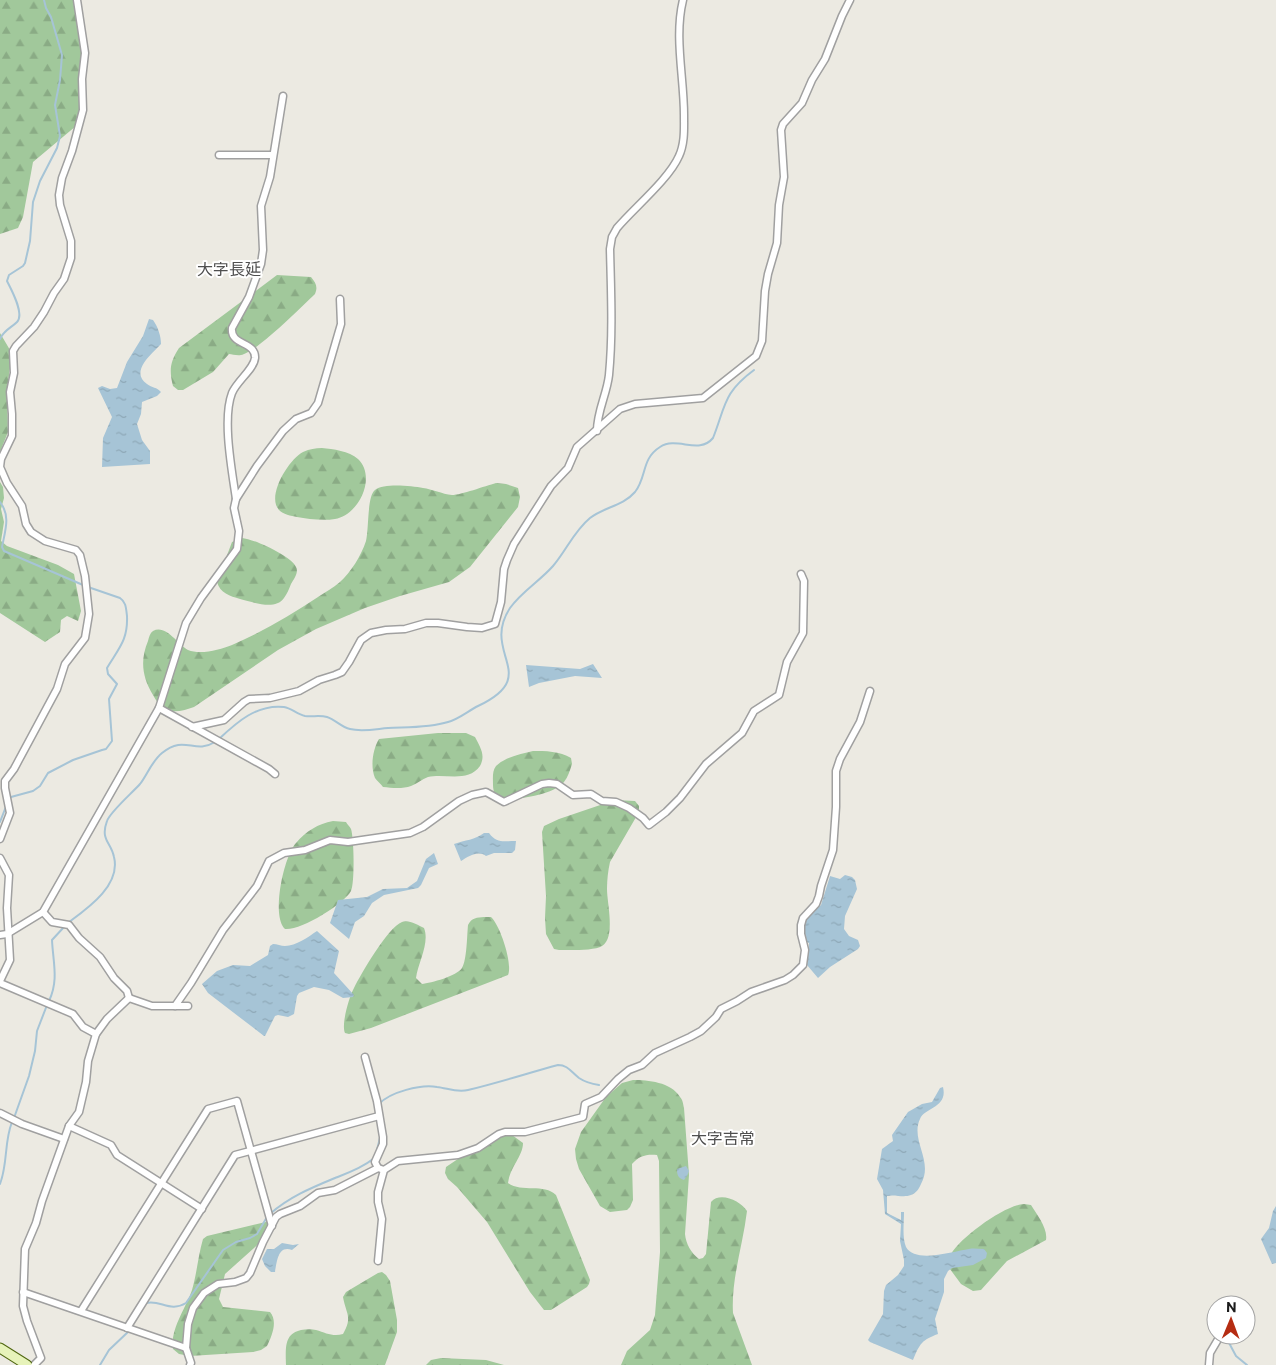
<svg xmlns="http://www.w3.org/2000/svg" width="1276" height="1365" viewBox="0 0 1276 1365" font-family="Commissioner,'Noto Sans JP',sans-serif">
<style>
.forest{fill:url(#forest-firs)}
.water{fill:url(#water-ripples)}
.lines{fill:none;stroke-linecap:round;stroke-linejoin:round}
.stream{stroke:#a6c4d6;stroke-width:2}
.street-casing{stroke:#a0a0a0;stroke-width:9}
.secondary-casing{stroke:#4f670f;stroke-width:11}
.street{stroke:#fff;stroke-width:6}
.secondary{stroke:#e7f3ba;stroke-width:9}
.labels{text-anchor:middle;stroke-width:4;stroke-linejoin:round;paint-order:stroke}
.quarter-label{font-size:16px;fill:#4f4f4f;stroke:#fff}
</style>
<defs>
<pattern id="forest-firs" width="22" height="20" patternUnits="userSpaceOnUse" patternTransform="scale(1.25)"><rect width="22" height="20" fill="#a1c89b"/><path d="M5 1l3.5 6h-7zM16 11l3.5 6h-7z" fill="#8aab85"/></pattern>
<pattern id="water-ripples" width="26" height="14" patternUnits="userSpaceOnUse" patternTransform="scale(1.25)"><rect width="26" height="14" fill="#a6c4d6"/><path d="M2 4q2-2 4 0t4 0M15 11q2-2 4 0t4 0" fill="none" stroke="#8ea8b7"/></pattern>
</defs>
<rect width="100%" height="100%" fill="#eceae2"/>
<!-- forest -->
<g class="forest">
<polygon points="0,0 75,0 83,54 81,110 76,126 33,162 23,217 18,228 0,234"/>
<path d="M277 275 311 277C316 283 318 287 315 294 301 307 257 352 241 355 237 356 232 354 229 354L213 372 183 390H178L173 386C169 370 170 362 179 348Z"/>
<polygon points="0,333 10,350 10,368 7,389 8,432 0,452"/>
<path d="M322 448C333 449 349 451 358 459 377 477 359 515 335 519 323 521 308 519 297 517 291 516 283 514 279 510 266 496 289 459 303 452 310 449 315 448 322 448Z"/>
<polygon points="0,482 3,487 4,498 1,509 4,522 1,541 7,546 58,565 74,574 81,611 78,621 67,616 61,620 60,632 45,642 0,613"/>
<path d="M496 483 506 484 518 488 520 497 518 507 470 567 449 582 400 596 365 608 316 629 278 650 194 707C185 710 174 714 165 709 159 706 156 700 153 695 142 677 140 660 148 641 149 637 150 633 153 631 166 624 178 645 188 650 200 655 220 650 232 645 262 632 291 615 318 597 325 592 333 588 340 582 351 572 361 556 366 541 369 529 367 496 375 490 384 483 411 486 423 488 432 489 442 494 452 495 461 495 485 486 496 483Z"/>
<path d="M242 538C254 539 291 556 296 567 299 572 294 579 291 584 289 589 287 594 284 598 275 611 253 602 240 599 230 596 220 593 217 582L232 542Z"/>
<path d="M438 733H466L475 737C480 747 486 755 480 766 468 783 445 773 428 777 422 779 417 784 411 786 403 789 392 788 383 787 381 784 377 781 375 778 370 766 373 749 379 739Z"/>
<path d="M533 751C545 751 560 751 571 758L572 764C570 770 568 777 564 782 552 796 519 798 502 801 496 799 493 792 493 785 493 779 492 771 496 766 505 757 521 754 533 751Z"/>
<path d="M615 800 635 801 639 806V812L610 862C608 871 607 880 607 889 607 903 616 938 602 946 594 951 569 950 559 950L554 949 546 934 545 918 546 896 542 832 544 826 559 819Z"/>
<path d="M333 821 346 822C347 824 350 827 351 829 354 838 355 883 351 891 343 905 300 931 285 929 271 915 284 856 296 843 306 831 318 824 333 821Z"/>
<path d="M484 917H491C500 925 513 964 508 975L371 1028 349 1034 345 1033C341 1025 349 997 354 988 361 974 388 927 402 922 408 919 418 925 424 928 430 943 418 963 416 978L422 984C431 983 457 976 462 968 467 960 467 935 468 925 472 917 477 918 484 917Z"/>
<path d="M633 1080C648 1080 671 1082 680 1097 683 1100 683 1104 684 1108L689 1175 685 1234C686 1244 691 1253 699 1259L703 1258 706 1254 711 1202C720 1191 741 1201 747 1211 743 1245 731 1279 733 1313L752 1365H621L627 1351 650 1330 655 1315 660 1252 659 1161 657 1155C646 1154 639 1156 632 1164L633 1200 630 1207 627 1210 610 1212 600 1206 579 1169 576 1159 575 1149 581 1132 606 1097 622 1083Z"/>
<path d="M505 1135H512L523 1143C523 1156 510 1167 508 1183 522 1193 544 1183 556 1195L590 1280 589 1284 587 1287 551 1310H544L530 1292 487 1222 457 1187 448 1179 445 1173 446 1167 483 1142Z"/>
<path d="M1024 1204 1031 1205C1037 1215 1048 1228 1046 1240L1007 1261 981 1290 973 1291 961 1284 947 1265C948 1261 949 1257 951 1254 961 1237 1005 1205 1024 1204Z"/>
<path d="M270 1221 274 1222V1230L225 1274 219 1299 223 1307 270 1312C278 1321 272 1336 267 1346L261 1350 253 1352 190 1356 179 1354 173 1349C170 1329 186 1308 192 1290 197 1273 198 1256 203 1239L207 1236Z"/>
<path d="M382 1272 386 1275 390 1281 397 1320V1332L385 1365H286C286 1350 283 1334 301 1330 306 1329 312 1329 316 1330 326 1333 333 1337 343 1334 353 1317 346 1314 343 1297L346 1292 378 1273Z"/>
<polygon points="441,1358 486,1360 504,1365 426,1365 431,1360"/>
</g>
<!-- water -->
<g class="water">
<path d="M149 319 153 320C158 327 161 336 161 344 153 353 129 371 147 384 152 388 157 387 161 392L157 396 142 402 141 414 137 424 142 440 150 451V464L102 467 103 438 112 417 98 388 102 386 110 389 117 388 127 362 143 336Z"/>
<polygon points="593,664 602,678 575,676 539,683 529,687 526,665 580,669"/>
<path d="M484 833H489C497 844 504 841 516 841L515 850 512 853H494L486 856C478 850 469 856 461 861L454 844C465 840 475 840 484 833Z"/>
<polygon points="434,853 438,864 429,868 421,885 418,888 384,895 372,903 364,916 355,922 349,939 330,923 338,900 367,897 383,889 407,888 417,881 426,859"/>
<polygon points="845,875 852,877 855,880 857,889 845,916 844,929 849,936 858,940 860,946 858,949 830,967 818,978 807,965 809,943 804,941 803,920 821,905 830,876 840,879"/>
<path d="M317 931 339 951 334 973 354 995 353 997 343 998 329 990 314 987 299 993 297 996 294 1014 288 1017 278 1015 275 1016 265 1036H264L208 993 202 984 217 971 233 965 250 966 268 955 270 946 273 944C277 944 281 946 285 946 296 946 308 937 317 931Z"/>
<path d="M943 1087C948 1108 925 1107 920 1119 910 1140 934 1161 921 1184 919 1189 916 1193 911 1195 903 1198 895 1194 887 1196V1213L901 1220V1212H904C904 1223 902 1238 906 1247 915 1264 954 1251 969 1249 974 1248 979 1249 984 1249L987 1253 986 1258 973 1265 952 1268 948 1271 944 1279V1292L935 1319 938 1334C922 1340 920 1343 913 1360L870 1342 868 1340 883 1314 884 1291 886 1285 898 1275 904 1266V1260L900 1241 901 1224 885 1214 883 1190 877 1179 882 1149 893 1141 892 1135 908 1112 922 1104 932 1102 940 1088Z"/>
<path d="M686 1166 689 1171 687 1176 684 1180C678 1178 677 1175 677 1169Z"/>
<polygon points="1276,1206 1276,1263 1272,1264 1261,1239 1269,1228 1273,1211"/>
<path d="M282 1243 293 1245 299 1244 292 1250C278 1245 277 1261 275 1272H271L265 1266 262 1259 267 1249H274Z"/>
</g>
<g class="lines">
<!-- stream -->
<g class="stream">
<path d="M0 339C4 330 11 328 17 322 25 314 11 289 7 281L9 275 23 266 25 263 30 241 33 202 40 181 57 148 60 136 55 105 60 80 62 55 51 17 46 8 44 0"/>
<path d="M0 502C11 516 5 531 2 547L4 551 83 585"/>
<path d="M219 739C237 722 257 704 284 707 291 708 297 714 305 716 312 717 320 715 327 717 336 720 341 727 350 729 362 732 376 729 388 728 407 727 429 728 448 722 459 719 468 711 478 706 543 675 480 654 510 608 522 591 540 581 553 566 566 551 574 531 590 518 604 507 623 506 635 492 647 477 641 459 660 447 677 436 699 455 713 438 726 405 723 393 754 370"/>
<path d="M9 800 11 797 33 791 40 786 48 773 73 760 102 750 106 749 112 741 109 699 117 684 108 674 107 668C119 648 128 640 127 616 126 608 126 602 120 598L88 587"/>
<polyline points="0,822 7,804"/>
<path d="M69 922C88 908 121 885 114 857 111 842 100 840 107 821 110 812 132 793 140 784 147 775 152 761 162 753 185 734 194 755 215 742"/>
<path d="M49 1001C59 980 53 962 52 940L64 927"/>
<path d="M379 1104C390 1092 421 1084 437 1087 447 1088 457 1093 468 1090 498 1083 528 1073 558 1065 568 1065 571 1072 579 1078 585 1082 592 1084 599 1085"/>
<polyline points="14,1118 29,1076 35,1051 37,1031 47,1005"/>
<polyline points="377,1150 380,1138"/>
<path d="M0 1184C8 1163 4 1142 12 1122"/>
<path d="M270 1214C289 1197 311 1188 335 1178 348 1173 362 1168 373 1159"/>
<path d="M146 1303C160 1299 170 1313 186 1303L223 1250 236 1242 250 1238 257 1234 267 1217"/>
<polyline points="1223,1339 1228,1341 1236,1356 1247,1365"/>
<polyline points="100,1365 109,1350 129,1331"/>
</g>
<defs>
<g id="street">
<polyline points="219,155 272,155"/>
<path d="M597 431C597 411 607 394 609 375 613 333 611 291 610 249L612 237 617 228C634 208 669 179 679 156 685 143 684 128 684 115 684 77 674 37 683 0"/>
<path d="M236 499C232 471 222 419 232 393 237 381 254 369 255 358 256 341 230 346 232 328L249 297 261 264 263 250 261 206 270 177 283 96"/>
<polyline points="159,708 269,769 275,774"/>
<polyline points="192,727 224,720 244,702 249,699 270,698 299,691 319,680 335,675 342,672 349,662 361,640 371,633 386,630 405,629 426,623 438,623 467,627 482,628 495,624 501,602 504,569 507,560 514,544 551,486 568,468 577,447 620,409 635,404 703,398 756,356 762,341 765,291 768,274 777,243 779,205 784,177 781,130 783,124 802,103 812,80 825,59 842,16 850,0"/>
<polyline points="0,839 10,813 5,788 5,781 14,769 57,689 65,664 85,638 89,614 85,576 80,555 76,550 45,541 31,532 26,524 22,506 7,483 0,467 1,459 12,436 12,414 10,392 14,373 13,351 16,346 34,327 44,312 54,293 64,279 71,258 71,241 60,205 59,195 62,178 72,151 83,110 82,79 85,53 77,0"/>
<polyline points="0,858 9,875 7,908 10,960 0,981"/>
<polyline points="43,912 52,922 69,925 79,938 100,957 114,978 127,991 129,998"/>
<polyline points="0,935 7,934 43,912 159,708 186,623 201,598 237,549 239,531 234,508 236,499 257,466 283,431 296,419 311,413 318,403 341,324 340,299"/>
<polyline points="0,983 73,1014 83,1027 96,1034"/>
<polyline points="129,998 152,1006 188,1006"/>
<polyline points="175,1006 191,983 223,930 257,886 269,861 284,853 305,850 330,840 348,842 410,833 423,827 459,801 472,795 486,792 504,802 542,784 549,783 557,784 573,795 591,794 602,801 616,802 629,808 643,818 649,825 666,812 680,798 706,764 742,733 754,711 779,695 787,662 803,633 804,581 801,574"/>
<polyline points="365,1057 377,1101 383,1137 383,1144 375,1162 378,1168"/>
<polyline points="0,1113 22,1124 64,1139"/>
<polyline points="69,1126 111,1145 117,1155 202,1209"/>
<polyline points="378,1261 382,1219 378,1202 378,1192 384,1170 398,1161 458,1155 478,1148 499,1134 505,1132 525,1132 583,1117 585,1104 601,1097 618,1079 629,1070 642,1065 655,1053 690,1037 701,1031 716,1017 721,1009 737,1001 751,992 785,980 793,975 803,965 805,950 801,934 801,925 803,918 816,904 819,896 821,886 833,850 836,807 836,771 840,759 860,722 870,691"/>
<polyline points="23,1292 186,1348"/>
<polyline points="81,1311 208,1109 237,1101 272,1226"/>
<polyline points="127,1328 235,1155 379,1116"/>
<polyline points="34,1365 41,1358 27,1321 23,1306 25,1249 36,1223 42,1201 69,1126 79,1112 86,1082 88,1061 96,1034 107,1019 129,998"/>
<polyline points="190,1365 191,1363 186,1348 188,1324 193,1308 204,1293 218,1284 235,1282 246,1278 250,1273 263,1242 276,1217 280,1214 300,1206 318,1193 335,1190 378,1168 384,1170"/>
<polyline points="1209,1365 1210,1353 1220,1336"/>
</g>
<polyline id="secondary" points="0,1348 27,1365"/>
</defs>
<!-- street casing -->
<use href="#street" class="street-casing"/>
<!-- secondary casing -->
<use href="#secondary" class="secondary-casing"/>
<!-- street -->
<use href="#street" class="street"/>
<!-- secondary -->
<use href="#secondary" class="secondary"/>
</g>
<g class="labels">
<!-- quarter labels -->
<g class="quarter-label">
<text x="229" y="275">大字長延</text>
<text x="723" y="1144">大字吉常</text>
</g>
</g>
<!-- north arrow -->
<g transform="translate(1231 1320) rotate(1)"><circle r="24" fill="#ffffff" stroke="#a4a4a4"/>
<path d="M0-4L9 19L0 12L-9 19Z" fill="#b52c12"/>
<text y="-8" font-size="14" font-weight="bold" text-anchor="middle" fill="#1c1c1c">N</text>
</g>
</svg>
